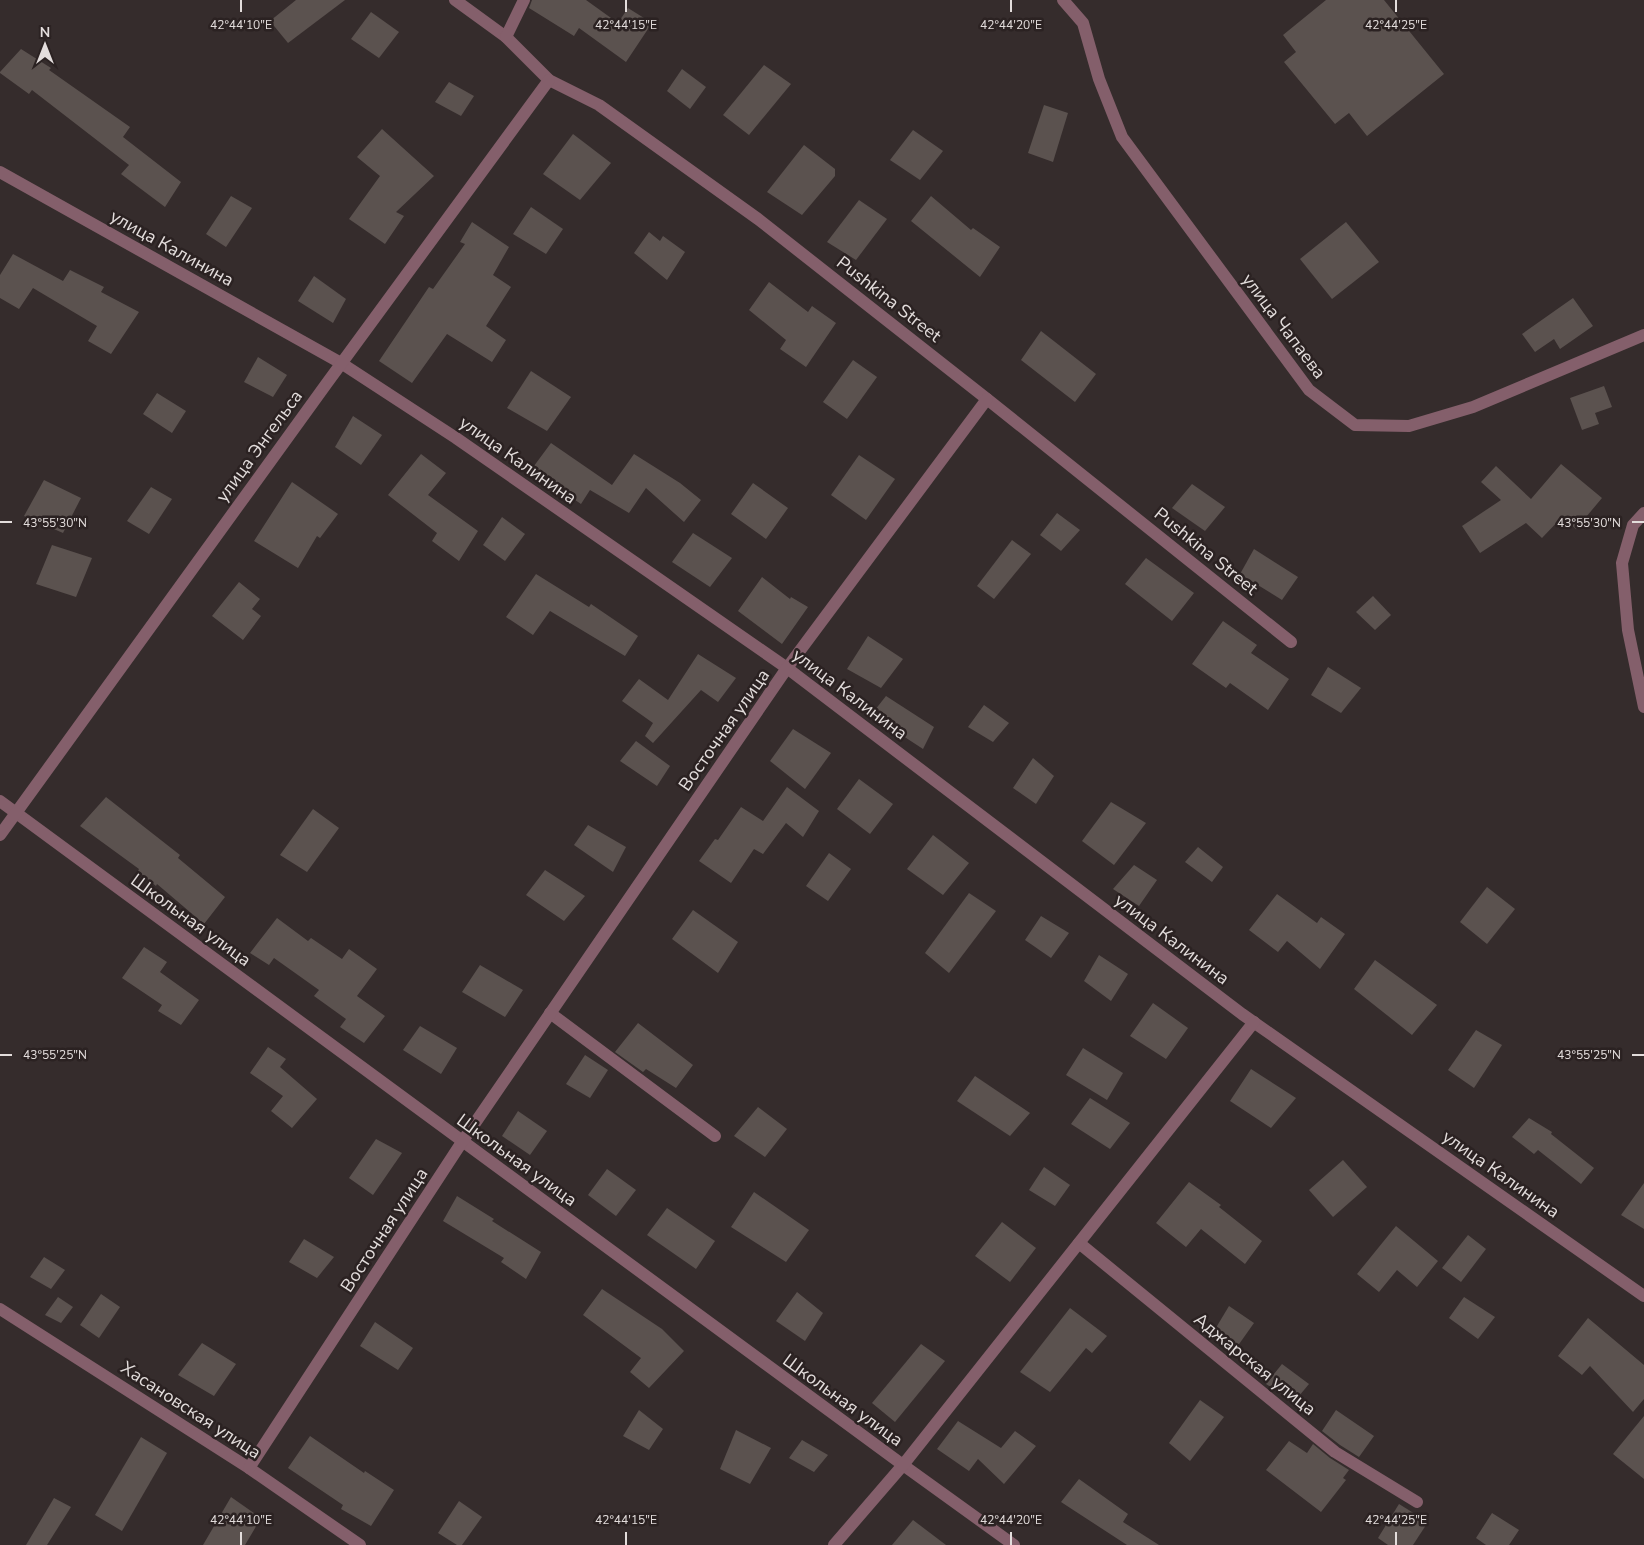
<svg xmlns="http://www.w3.org/2000/svg" width="1644" height="1545" viewBox="0 0 1644 1545" font-family="'Nunito Sans',sans-serif">
<style>
.building{fill:#5b524f}
.lines{fill:none;stroke-linecap:round;stroke-linejoin:round}
.street{stroke:#845f6b;stroke-width:12}
.ticks{fill:none;stroke:#e3dddc;stroke-width:2}
.labels{text-anchor:middle;stroke-width:5;stroke-linejoin:round;paint-order:stroke}
.street-label{font-size:18px;fill:#e3dddc;stroke:#2b2222}
.ticks-label{font-size:12px;text-anchor:middle;fill:#e3dddc;stroke:#2b2222;stroke-width:5;stroke-linejoin:round;paint-order:stroke}
</style>
<rect width="100%" height="100%" fill="#352c2c"/>
<!-- building -->
<g class="building">
<polygon points="296,0 345,0 288,43 270,21"/>
<polygon points="532,0 586,0 618,23 628,8 652,23 626,62 579,28 574,36 529,8"/>
<polygon points="1326,0 1384,0 1444,74 1367,136 1349,113 1335,124 1284,62 1296,52 1283,35"/>
<polygon points="371,12 399,32 379,58 351,39"/>
<polygon points="21,49 51,68 49,70 130,127 123,137 181,182 165,207 121,174 129,165 32,90 29,94 0,73 0,72"/>
<polygon points="764,65 791,84 749,135 723,115"/>
<polygon points="682,69 706,87 690,109 667,91"/>
<polygon points="449,82 474,96 461,116 435,102"/>
<polygon points="1044,105 1068,113 1053,162 1028,153"/>
<polygon points="382,129 434,176 396,212 404,216 385,244 349,219 380,176 357,157"/>
<polygon points="913,130 943,151 920,180 890,160"/>
<polygon points="573,134 611,163 580,200 543,174"/>
<polygon points="804,145 835,169 835,176 802,215 767,192"/>
<polygon points="231,196 252,208 226,247 206,234"/>
<polygon points="931,196 971,230 973,228 1000,247 980,277 911,221"/>
<polygon points="859,200 887,219 856,260 827,242"/>
<polygon points="531,207 563,229 546,254 513,234"/>
<polygon points="472,222 509,247 493,275 511,287 486,326 506,340 492,362 447,334 412,383 379,361 429,287 433,289 465,244 460,242"/>
<polygon points="1346,222 1379,262 1332,299 1300,259"/>
<polygon points="649,232 660,241 663,236 685,252 667,280 634,253"/>
<polygon points="13,254 63,281 70,270 104,287 101,292 139,312 111,354 88,341 97,326 33,288 19,309 0,298 0,275"/>
<polygon points="314,276 346,299 333,323 298,301"/>
<polygon points="769,282 808,312 812,306 836,323 806,367 780,349 786,340 749,310"/>
<polygon points="1573,298 1593,326 1560,349 1554,339 1535,352 1522,334"/>
<polygon points="1041,331 1096,374 1075,402 1021,360"/>
<polygon points="258,357 287,375 273,397 244,382"/>
<polygon points="853,360 877,377 847,419 823,402"/>
<polygon points="531,371 571,397 547,431 507,408"/>
<polygon points="1604,386 1612,407 1595,413 1599,424 1582,430 1570,398"/>
<polygon points="157,393 186,411 172,433 143,414"/>
<polygon points="353,416 382,435 361,465 335,447"/>
<polygon points="551,443 612,485 634,454 680,483 701,500 684,522 646,488 629,513 590,490 581,504 531,470"/>
<polygon points="421,454 446,473 428,495 478,531 459,561 432,541 437,533 388,495"/>
<polygon points="859,455 895,479 866,520 831,495"/>
<polygon points="1561,464 1602,498 1576,529 1562,517 1542,538 1526,523 1480,553 1462,526 1501,500 1481,482 1496,466 1531,499"/>
<polygon points="44,480 81,498 63,533 24,516"/>
<polygon points="292,482 338,514 320,538 317,536 298,568 254,541"/>
<polygon points="753,483 788,508 766,539 731,514"/>
<polygon points="1192,484 1225,507 1205,531 1172,508"/>
<polygon points="151,487 172,499 149,534 127,521"/>
<polygon points="1057,513 1080,530 1061,551 1040,535"/>
<polygon points="502,517 525,534 505,561 483,545"/>
<polygon points="693,533 732,558 710,587 672,562"/>
<polygon points="1012,540 1031,554 994,599 977,586"/>
<polygon points="52,545 92,558 76,597 36,584"/>
<polygon points="1254,549 1298,577 1282,600 1240,574"/>
<polygon points="1146,558 1194,593 1172,621 1125,584"/>
<polygon points="536,574 589,607 591,604 638,636 625,656 550,611 533,635 506,617"/>
<polygon points="762,577 790,599 791,597 808,607 782,644 738,611"/>
<polygon points="239,582 260,599 252,609 261,616 243,640 212,616"/>
<polygon points="1373,596 1391,615 1375,630 1356,612"/>
<polygon points="1223,621 1257,645 1251,653 1289,679 1268,710 1230,683 1226,688 1192,664"/>
<polygon points="868,636 903,659 881,688 847,669"/>
<polygon points="698,654 736,678 718,702 701,690 653,743 645,736 653,723 622,701 639,679 668,700"/>
<polygon points="1328,667 1361,688 1341,713 1311,695"/>
<polygon points="886,696 934,727 923,749 871,715"/>
<polygon points="984,705 1009,723 993,742 968,727"/>
<polygon points="793,729 831,753 805,789 770,761"/>
<polygon points="636,741 670,766 657,786 620,761"/>
<polygon points="1033,758 1054,776 1036,804 1013,788"/>
<polygon points="859,779 893,804 870,834 837,809"/>
<polygon points="787,787 819,811 803,837 786,823 763,854 754,849 731,883 699,861 715,839 718,840 741,807 763,821"/>
<polygon points="106,797 180,855 178,858 225,897 204,924 157,884 156,886 138,871 139,869 80,826"/>
<polygon points="1111,802 1146,823 1114,865 1082,841"/>
<polygon points="313,809 339,828 307,872 280,855"/>
<polygon points="588,825 626,847 613,872 574,845"/>
<polygon points="933,835 969,863 943,895 907,869"/>
<polygon points="1198,847 1223,867 1212,882 1185,862"/>
<polygon points="829,853 851,869 828,901 806,886"/>
<polygon points="1134,865 1157,880 1139,906 1113,889"/>
<polygon points="545,870 585,896 564,921 526,895"/>
<polygon points="1487,887 1515,909 1487,944 1460,922"/>
<polygon points="969,893 996,911 949,973 925,953"/>
<polygon points="1277,894 1317,923 1321,917 1345,934 1320,969 1287,941 1278,952 1249,930"/>
<polygon points="693,910 738,942 718,973 672,939"/>
<polygon points="1041,916 1069,933 1051,958 1025,940"/>
<polygon points="277,918 308,941 311,938 342,959 349,949 377,969 357,996 385,1016 364,1043 340,1027 346,1019 314,996 319,990 274,958 269,965 250,953"/>
<polygon points="144,947 167,962 160,972 199,1000 181,1025 158,1011 162,1005 122,978"/>
<polygon points="1099,955 1128,974 1111,1001 1084,981"/>
<polygon points="1375,960 1437,1005 1412,1035 1354,989"/>
<polygon points="480,965 523,990 505,1017 462,992"/>
<polygon points="1153,1003 1188,1028 1166,1059 1130,1036"/>
<polygon points="638,1023 693,1065 676,1088 646,1069 643,1072 615,1052"/>
<polygon points="420,1026 457,1048 441,1074 403,1050"/>
<polygon points="1476,1030 1502,1045 1474,1088 1448,1070"/>
<polygon points="268,1047 286,1059 280,1067 317,1099 292,1128 271,1111 283,1096 250,1073"/>
<polygon points="1083,1048 1123,1073 1107,1100 1066,1075"/>
<polygon points="585,1055 608,1070 590,1098 566,1084"/>
<polygon points="1251,1069 1296,1098 1271,1128 1230,1101"/>
<polygon points="975,1076 1030,1113 1010,1136 957,1101"/>
<polygon points="1090,1098 1130,1123 1110,1149 1071,1124"/>
<polygon points="758,1107 787,1129 765,1157 734,1136"/>
<polygon points="518,1111 547,1131 530,1155 502,1136"/>
<polygon points="1529,1118 1552,1132 1551,1134 1594,1168 1581,1184 1538,1150 1534,1154 1512,1137"/>
<polygon points="376,1139 402,1153 373,1195 349,1178"/>
<polygon points="1343,1160 1367,1187 1333,1217 1309,1190"/>
<polygon points="1044,1167 1070,1185 1055,1206 1029,1190"/>
<polygon points="607,1169 636,1190 616,1216 588,1195"/>
<polygon points="1189,1182 1221,1205 1219,1207 1262,1241 1245,1264 1201,1229 1186,1247 1156,1223"/>
<polygon points="1644,1183 1644,1229 1621,1215"/>
<polygon points="754,1192 809,1230 786,1262 731,1227"/>
<polygon points="457,1196 494,1219 492,1221 541,1252 526,1279 501,1262 504,1258 443,1221"/>
<polygon points="667,1208 715,1241 696,1269 647,1235"/>
<polygon points="1002,1222 1036,1248 1010,1282 975,1256"/>
<polygon points="1396,1226 1438,1261 1417,1287 1397,1270 1379,1292 1357,1274"/>
<polygon points="1468,1235 1486,1249 1461,1282 1442,1268"/>
<polygon points="304,1239 334,1257 317,1278 289,1262"/>
<polygon points="44,1257 65,1270 51,1289 30,1277"/>
<polygon points="602,1289 662,1329 684,1351 649,1388 630,1372 641,1358 583,1315"/>
<polygon points="797,1292 823,1313 805,1341 776,1321"/>
<polygon points="101,1294 120,1307 99,1338 80,1325"/>
<polygon points="58,1297 73,1307 61,1323 45,1315"/>
<polygon points="1464,1297 1495,1317 1478,1339 1449,1318"/>
<polygon points="1229,1306 1254,1323 1237,1347 1214,1331"/>
<polygon points="1070,1308 1107,1336 1092,1353 1086,1348 1050,1392 1020,1372"/>
<polygon points="1588,1318 1644,1365 1644,1399 1633,1412 1590,1366 1582,1375 1558,1356"/>
<polygon points="375,1322 413,1348 398,1370 360,1346"/>
<polygon points="202,1343 236,1364 214,1396 178,1375"/>
<polygon points="921,1344 945,1361 895,1422 872,1403"/>
<polygon points="1282,1364 1309,1384 1294,1402 1266,1384"/>
<polygon points="1200,1400 1224,1417 1190,1461 1169,1443"/>
<polygon points="639,1410 663,1429 649,1450 623,1436"/>
<polygon points="1336,1410 1374,1436 1359,1457 1340,1445 1322,1431"/>
<polygon points="1644,1416 1644,1479 1613,1454"/>
<polygon points="958,1421 1001,1448 1015,1431 1036,1446 1004,1484 978,1459 969,1471 937,1449"/>
<polygon points="736,1430 771,1448 750,1484 720,1469"/>
<polygon points="310,1436 364,1473 365,1471 394,1490 371,1526 341,1509 343,1505 288,1468"/>
<polygon points="141,1437 167,1453 122,1531 95,1515"/>
<polygon points="802,1440 828,1455 814,1472 789,1458"/>
<polygon points="1289,1441 1307,1453 1313,1444 1330,1458 1349,1470 1343,1478 1346,1480 1321,1512 1266,1470"/>
<polygon points="1079,1479 1128,1514 1123,1522 1159,1545 1127,1545 1061,1502"/>
<polygon points="231,1497 261,1518 245,1545 203,1545"/>
<polygon points="54,1498 71,1507 47,1545 26,1545"/>
<polygon points="459,1501 482,1517 462,1545 457,1545 438,1533"/>
<polygon points="1399,1504 1428,1522 1413,1545 1388,1545 1378,1538"/>
<polygon points="1492,1513 1519,1530 1509,1545 1486,1545 1476,1538"/>
<polygon points="913,1520 946,1545 892,1545"/>
</g>
<g class="lines">
<!-- street -->
<g class="street">
<polyline points="455,0 506,37 549,80 599,105 758,219 987,399 1291,642"/>
<polyline points="1063,0 1083,23 1099,79 1122,137 1309,390 1355,425 1409,426 1473,407 1644,335"/>
<polyline points="506,37 524,0"/>
<polyline points="0,172 341,363 456,438 787,668 1242,1014 1644,1296"/>
<polyline points="1644,513 1633,525 1622,563 1628,630 1644,707"/>
<polyline points="0,801 903,1465 1014,1545"/>
<polyline points="0,835 327,383 549,80"/>
<polyline points="550,1013 715,1136"/>
<polyline points="1079,1243 1335,1452 1417,1502"/>
<polyline points="0,1309 249,1468 360,1545"/>
<polyline points="249,1468 462,1142 787,668 987,399"/>
<polyline points="834,1545 903,1465 1254,1022"/>
</g>
</g>
<!-- ticks -->
<path class="ticks" d="M241 0V12M626 0V12M1011 0V12M1396 0V12M0 522H12M1632 522H1644M0 1055H12M1632 1055H1644M241 1532V1545M626 1532V1545M1011 1532V1545M1396 1532V1545"/>
<g class="labels">
<!-- street labels -->
<g class="street-label">
<text transform="translate(172 248) rotate(29)" y="6">улица Калинина</text>
<text transform="translate(889 299) rotate(38)" y="6">Pushkina Street</text>
<text transform="translate(1284 326) rotate(53)" y="6">улица Чапаева</text>
<text transform="translate(259 446) rotate(-54)" y="6">улица Энгельса</text>
<text transform="translate(518 460) rotate(35)" y="6">улица Калинина</text>
<text transform="translate(1206 551) rotate(39)" y="6">Pushkina Street</text>
<text transform="translate(850 694) rotate(37)" y="6">улица Калинина</text>
<text transform="translate(724 730) rotate(-55)" y="6">Восточная улица</text>
<text transform="translate(191 920) rotate(36)" y="6">Школьная улица</text>
<text transform="translate(1172 939) rotate(37)" y="6">улица Калинина</text>
<text transform="translate(517 1160) rotate(36)" y="6">Школьная улица</text>
<text transform="translate(1501 1174) rotate(35)" y="6">улица Калинина</text>
<text transform="translate(384 1230) rotate(-57)" y="6">Восточная улица</text>
<text transform="translate(1255 1364) rotate(39)" y="6">Аджарская улица</text>
<text transform="translate(843 1400) rotate(36)" y="6">Школьная улица</text>
<text transform="translate(191 1410) rotate(33)" y="6">Хасановская улица</text>
</g>
</g>
<g class="ticks-label">
<text x="241" y="29">42°44'10"E</text>
<text x="626" y="29">42°44'15"E</text>
<text x="1011" y="29">42°44'20"E</text>
<text x="1396" y="29">42°44'25"E</text>
<text x="55" y="527">43°55'30"N</text>
<text x="1589" y="527">43°55'30"N</text>
<text x="55" y="1059">43°55'25"N</text>
<text x="1589" y="1059">43°55'25"N</text>
<text x="241" y="1524">42°44'10"E</text>
<text x="626" y="1524">42°44'15"E</text>
<text x="1011" y="1524">42°44'20"E</text>
<text x="1396" y="1524">42°44'25"E</text>
</g>
<!-- north arrow -->
<g transform="translate(45 45)" stroke="#2b2222" stroke-width="4" paint-order="stroke">
<path d="M0-4L9 19L0 12L-9 19Z" fill="#e3dddc"/>
<text y="-8" font-size="14" font-weight="bold" text-anchor="middle" fill="#e3dddc">N</text>
</g>
</svg>
